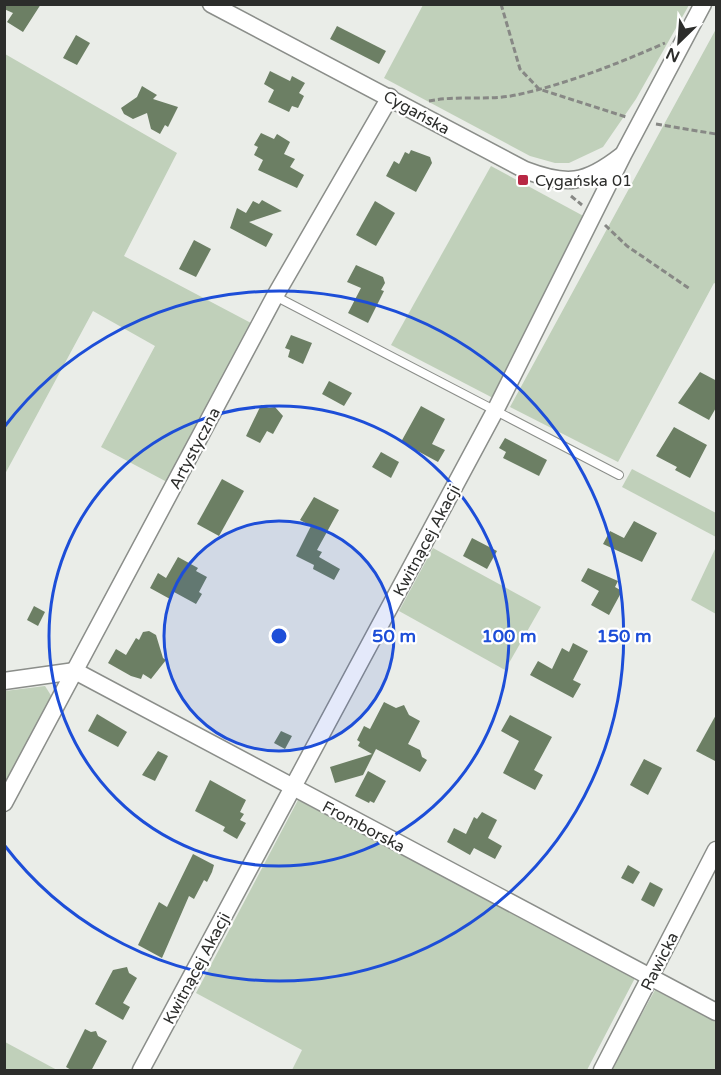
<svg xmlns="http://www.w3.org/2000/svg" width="721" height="1075" viewBox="0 0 721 1075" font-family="'Varela Round',sans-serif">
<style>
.green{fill:#c0d0ba}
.building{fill:#6c7f64}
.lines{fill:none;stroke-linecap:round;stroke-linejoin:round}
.service-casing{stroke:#8b8e8a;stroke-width:10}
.minor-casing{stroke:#8b8e8a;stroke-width:19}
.path{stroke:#878885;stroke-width:3;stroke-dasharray:6 3;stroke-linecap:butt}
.service{stroke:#fff;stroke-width:8}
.minor{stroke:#fff;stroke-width:16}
.ring{fill:none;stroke:#1d4ed8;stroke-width:3}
.poi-dot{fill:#b82744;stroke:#fff;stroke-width:2}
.labels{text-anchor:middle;stroke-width:4.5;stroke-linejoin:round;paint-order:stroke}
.street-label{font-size:16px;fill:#2c2d2b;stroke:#fff}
.poi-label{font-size:16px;fill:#2c2d2b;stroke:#fff;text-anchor:start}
.centre{fill:#1d4ed8;stroke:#fff;stroke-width:3}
.ring-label{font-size:18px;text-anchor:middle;font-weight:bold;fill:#1d4ed8;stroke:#fff;stroke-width:4.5;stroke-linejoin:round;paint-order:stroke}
</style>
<rect width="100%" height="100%" fill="#eaede8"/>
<!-- green -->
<g class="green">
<polygon points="423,5 424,4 689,5 636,99 603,147 569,163 555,163 530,156 384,78"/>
<polygon points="716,29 716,284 714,283 618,462 510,407"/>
<polygon points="5,54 177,153 124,256 251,323 167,482 101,447 155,346 93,311 5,474"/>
<polygon points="491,166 589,219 493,398 391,345"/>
<polygon points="632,469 716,513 716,537 622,487"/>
<polygon points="716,547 716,614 691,600"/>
<polygon points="433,548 541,607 505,670 399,611"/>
<polygon points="45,686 52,697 5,783 5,691"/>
<polygon points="298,800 635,978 587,1070 292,1070 302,1050 196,993"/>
<polygon points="655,990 716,1022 716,1070 611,1070"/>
<polygon points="5,1042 57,1070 5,1070"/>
</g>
<!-- building -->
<g class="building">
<polygon points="4,4 41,4 23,32 7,22 13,13 4,9"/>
<polygon points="337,26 386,51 379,64 330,39"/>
<polygon points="76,35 90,43 77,65 63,58"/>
<polygon points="270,71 290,81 292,76 305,83 299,93 304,96 298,108 292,106 289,112 268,102 274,90 264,84"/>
<polygon points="142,86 157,95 153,99 178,107 168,127 165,125 160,134 151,129 147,113 133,119 124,114 121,108 137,97"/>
<polygon points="261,133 274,139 277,134 290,142 284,154 295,159 290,167 304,175 297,188 258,170 263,160 254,155 258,147 254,145"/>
<polygon points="411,150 430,157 432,163 416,192 386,176 394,161 399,164 405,152 409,154"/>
<polygon points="262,200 282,211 249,222 273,234 266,247 230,228 237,208 246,213 253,201 259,204"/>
<polygon points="375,201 395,213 376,246 356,235"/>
<polygon points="194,240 211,249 196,277 179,269"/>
<polygon points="356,265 383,277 385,283 381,290 384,291 368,323 348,313 361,288 347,282"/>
<polygon points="291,335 312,343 303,364 288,357 290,350 285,348"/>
<polygon points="700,372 717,381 717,406 709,420 678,403"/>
<polygon points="329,381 352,393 344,406 322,394"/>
<polygon points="261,405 269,408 275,407 283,416 273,434 267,431 260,443 246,436"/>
<polygon points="421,406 445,419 432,444 445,450 438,462 401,442"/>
<polygon points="674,427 707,445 690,478 675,470 677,467 656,456"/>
<polygon points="505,438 547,460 539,476 503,458 506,452 499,448"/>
<polygon points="381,452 399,462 391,478 372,467"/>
<polygon points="222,479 244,491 219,536 197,524"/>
<polygon points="314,497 339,510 317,550 322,552 319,557 340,569 334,580 313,569 314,565 296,556 311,526 300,520"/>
<polygon points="634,521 657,533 642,562 603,544 610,531 624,538"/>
<polygon points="472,538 497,551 487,569 463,556"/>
<polygon points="178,557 198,568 196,571 207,577 199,592 202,594 196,604 174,592 170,599 150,588 158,573 166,578"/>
<polygon points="588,568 618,581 615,587 622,591 609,615 591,605 599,591 581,581"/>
<polygon points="34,606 45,612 38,626 27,620"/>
<polygon points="149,631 156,635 163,658 166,660 151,679 143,674 141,679 131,676 108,663 116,649 126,655 136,638 139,640 143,632"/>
<polygon points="573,643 588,651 573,680 581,684 573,698 530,675 538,661 552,669 562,648 569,652"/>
<polygon points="384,702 396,708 404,705 409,715 420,721 408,744 420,750 422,757 427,760 420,772 376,749 363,775 335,783 330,767 372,754 358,746 360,742 357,740 364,726 370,729"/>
<polygon points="717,713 717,762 696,751"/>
<polygon points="97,714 127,732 118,747 88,731"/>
<polygon points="510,715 552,737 534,770 543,775 535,790 503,773 519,741 501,731"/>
<polygon points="281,731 292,736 285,749 274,743"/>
<polygon points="158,751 168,756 155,781 142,775"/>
<polygon points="644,759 662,768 648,795 630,785"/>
<polygon points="368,771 386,781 374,803 370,801 369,803 355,796"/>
<polygon points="210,780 246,800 240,812 244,814 240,820 246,823 237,839 223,831 225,827 195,811"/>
<polygon points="482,812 497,820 488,838 502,846 495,859 474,848 470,855 447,842 454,828 466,834 474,817 477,819"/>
<polygon points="193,854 214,865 212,872 207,882 204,880 194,899 189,896 162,958 138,945 159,902 167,907"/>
<polygon points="628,865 640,872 633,884 621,878"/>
<polygon points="650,882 663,889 654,907 641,900"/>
<polygon points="127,967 129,973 137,978 123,1003 130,1007 123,1020 95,1004 113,970"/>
<polygon points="85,1029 91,1032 96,1031 98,1036 107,1041 91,1071 73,1071 66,1067"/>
</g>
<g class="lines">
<defs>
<polyline id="service" points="275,296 619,475"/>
<g id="minor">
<path d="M211 4 525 170C567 186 585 184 621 156"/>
<polyline points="4,681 75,671 716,1012"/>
<polyline points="4,803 275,296 390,97"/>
<polyline points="141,1070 496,409 624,153 703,4"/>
<polyline points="602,1070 716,850"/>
</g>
</defs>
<!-- service casing -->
<use href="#service" class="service-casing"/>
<!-- minor casing -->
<use href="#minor" class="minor-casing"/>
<!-- path -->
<g class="path">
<polyline points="501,4 520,69 539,89 626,117"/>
<path d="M429 101C458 95 488 101 516 95 567 84 617 64 665 43"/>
<polyline points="656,124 716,134"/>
<polyline points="571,196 582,205"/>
<polyline points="605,225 627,246 690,289"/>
</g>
<!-- service -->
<use href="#service" class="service"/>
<!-- minor -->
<use href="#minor" class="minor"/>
</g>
<!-- distance rings -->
<circle cx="279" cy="636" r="115" fill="#1d4ed8" fill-opacity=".12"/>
<g class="ring">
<circle cx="279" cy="636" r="115"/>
<circle cx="279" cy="636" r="230"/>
<path d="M5 426A345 345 0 1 1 5 846"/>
</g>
<!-- markers -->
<rect class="poi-dot" x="517" y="174" width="12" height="12" rx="3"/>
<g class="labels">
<!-- street labels -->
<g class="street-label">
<text transform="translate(417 112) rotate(29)" y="6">Cygańska</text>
<text transform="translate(194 448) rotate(-62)" y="6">Artystyczna</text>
<text transform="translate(426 540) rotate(-62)" y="6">Kwitnącej Akacji</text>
<text transform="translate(364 826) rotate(28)" y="6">Fromborska</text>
<text transform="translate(659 961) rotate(-63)" y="6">Rawicka</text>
<text transform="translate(196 968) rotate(-62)" y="6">Kwitnącej Akacji</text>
</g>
<!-- poi labels -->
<g class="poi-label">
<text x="535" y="186">Cygańska 01</text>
</g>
</g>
<circle cx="279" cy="636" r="9" class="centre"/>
<g class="ring-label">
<text x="394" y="642">50 m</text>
<text x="509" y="642">100 m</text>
<text x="624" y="642">150 m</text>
</g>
<!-- border -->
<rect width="721" height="1075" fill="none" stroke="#2c2d2b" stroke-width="12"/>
<!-- north arrow -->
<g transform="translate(679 42) rotate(205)" stroke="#ffffff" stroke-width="4.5" paint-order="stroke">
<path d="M0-4.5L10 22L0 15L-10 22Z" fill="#2c2d2b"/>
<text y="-9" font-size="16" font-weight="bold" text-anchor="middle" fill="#2c2d2b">N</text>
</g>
</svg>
